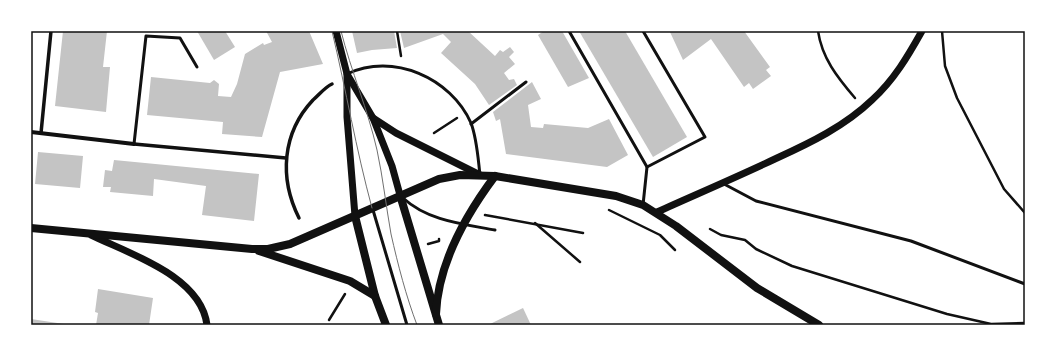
<svg xmlns="http://www.w3.org/2000/svg" width="1056" height="356" viewBox="0 0 1056 356" font-family="'Alegreya Sans',sans-serif">
<style>
.building{fill:#c4c4c4}
.lines{fill:none;stroke-linecap:round;stroke-linejoin:round}
.path{stroke:#111;stroke-width:2.5}
.service{stroke:#111;stroke-width:3}
.pedestrian{stroke:#111;stroke-width:3.5}
.minor{stroke:#111;stroke-width:4}
.tertiary{stroke:#111;stroke-width:7}
.secondary{stroke:#111;stroke-width:8}
.tram{stroke:#707070;stroke-width:1}
.neatline{fill:none;stroke:#111;stroke-width:1.5}
</style>
<rect width="100%" height="100%" fill="#fff"/>
<!-- building -->
<g class="building">
<polygon points="63,31 107,31 103,67 110,67 106,112 55,106"/>
<polygon points="197,31 225,31 235,47 214,60"/>
<polygon points="266,31 309,31 323,64 280,72 262,137 222,134 223,122 147,115 151,77 210,83 214,80 219,84 218,96 231,97 237,84 245,54 263,43 264,45 272,42"/>
<polygon points="352,31 394,31 397,48 372,50 357,53"/>
<polygon points="400,31 468,31 495,56 500,50 503,52 510,47 514,52 509,57 515,64 504,73 509,80 514,79 517,85 489,105 475,84 441,53 451,42 443,34 404,48"/>
<polygon points="544,31 562,31 589,78 568,87 538,35"/>
<polygon points="579,31 625,31 687,137 653,157"/>
<polygon points="672,31 744,31 770,67 766,70 771,76 753,89 749,83 744,87 711,39 683,60 670,32"/>
<polygon points="532,82 541,99 528,105 531,127 543,128 544,124 588,128 609,119 628,155 607,167 506,154 500,119 496,121 493,112"/>
<polygon points="38,152 83,156 80,188 35,184"/>
<polygon points="114,160 259,174 254,221 202,215 206,186 154,179 153,196 110,192 111,187 103,187 105,170 112,171"/>
<polygon points="98,289 153,298 149,325 96,325 98,313 95,312"/>
<polygon points="523,308 531,325 488,325"/>
<polygon points="31,319 64,324 64,325 31,325"/>
</g>
<g class="lines">
<!-- path -->
<g class="path">
<polyline points="397,31 401,56"/>
<path d="M818 31C822 58 837 77 855 98"/>
<polyline points="942,31 945,66 957,98 1004,189 1025,213"/>
<polyline points="434,133 457,118"/>
<polyline points="609,210 660,235 675,250"/>
<polyline points="485,215 583,233"/>
<polyline points="535,223 580,262"/>
<polyline points="710,229 721,235 745,240 756,249 792,266 947,314 991,324 1025,323"/>
<polyline points="428,244 439,241 439,239"/>
<polyline points="329,320 345,294"/>
</g>
<!-- service -->
<g class="service">
<polyline points="569,31 647,167 643,205"/>
<polyline points="643,31 705,137 647,167"/>
<path d="M347 74C393 52 451 78 471 123 477 139 478 158 480 175"/>
<polyline points="471,124 526,82"/>
<polyline points="134,144 146,36 180,38 197,67"/>
<polyline points="724,184 756,201 911,241 1025,284"/>
<path d="M403 198C428 221 463 224 495 230"/>
<polyline points="373,210 407,325"/>
</g>
<!-- pedestrian -->
<g class="pedestrian">
<polyline points="41,133 51,31"/>
<polyline points="134,144 286,158"/>
<path d="M299 218C279 178 282 133 313 100 319 95 325 87 332 84"/>
</g>
<!-- minor -->
<polyline class="minor" points="31,132 134,144"/>
<!-- tertiary -->
<g class="tertiary">
<polyline points="336,31 347,74 373,118 392,166 400,195"/>
<polyline points="347,74 347,117 355,216"/>
<polyline points="373,118 396,133 480,175"/>
<path d="M657 212C697 194 737 177 777 158 810 143 845 126 872 100 894 80 908 56 922 31"/>
<path d="M91 235C130 254 201 276 207 325"/>
</g>
<!-- secondary -->
<g class="secondary">
<polyline points="400,195 439,325"/>
<polyline points="355,216 375,296 386,325"/>
<polyline points="31,228 252,249 268,249 290,244 439,179 460,175 495,176 616,196 643,205 676,226 757,288 819,325"/>
<polyline points="259,251 350,281 375,296"/>
<path d="M436 314C438 264 465 216 495 176"/>
</g>
<!-- tram -->
<g class="tram">
<path d="M332 31C346 90 356 149 372 208"/>
<path d="M341 31C351 71 368 110 377 150 383 178 386 206 391 234 398 265 406 296 417 325"/>
</g>
</g>
<!-- border -->
<rect width="1056" height="356" fill="none" stroke="#ffffff" stroke-width="64"/>
<rect x="32" y="32" width="992" height="292" class="neatline"/>
</svg>
